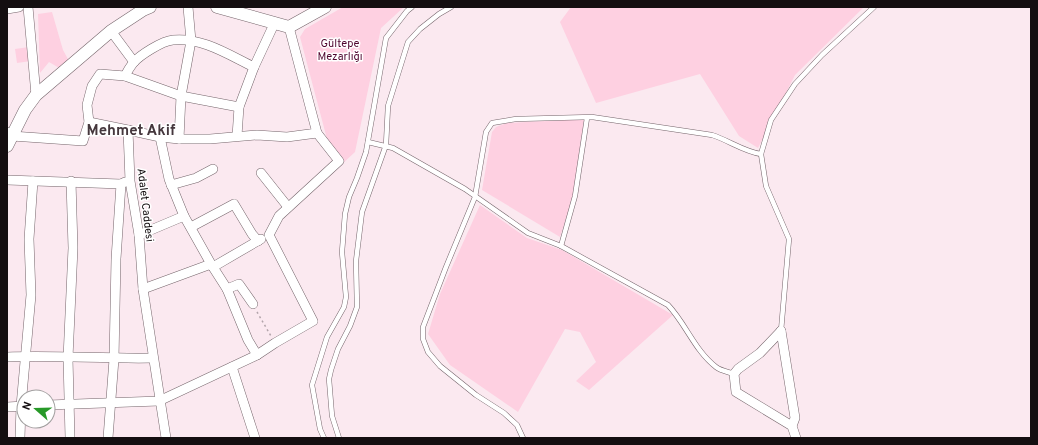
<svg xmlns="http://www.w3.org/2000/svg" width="1038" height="445" viewBox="0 0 1038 445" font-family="Overpass,sans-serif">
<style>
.green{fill:#fed0e1}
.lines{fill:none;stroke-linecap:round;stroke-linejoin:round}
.service-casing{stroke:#75656b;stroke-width:5.5}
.minor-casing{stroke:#75656b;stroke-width:10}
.tertiary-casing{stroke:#75656b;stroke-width:13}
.path{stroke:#b2a4aa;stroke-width:1.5;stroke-dasharray:2 3;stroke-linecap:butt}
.service{stroke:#fff;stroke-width:4.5}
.minor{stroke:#fff;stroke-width:9}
.tertiary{stroke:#fff;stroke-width:12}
.labels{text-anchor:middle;stroke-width:3;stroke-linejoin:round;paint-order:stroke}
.park-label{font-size:11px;fill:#4f062f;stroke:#fff}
.street-label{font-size:11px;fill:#140e10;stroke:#fff}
.district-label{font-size:15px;font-weight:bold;fill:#45373d;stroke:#fff}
</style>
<rect width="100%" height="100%" fill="#fbe9f0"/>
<!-- green -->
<g class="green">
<polygon points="343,7 404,7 381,28 355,152 342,164 327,139 300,37 305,29"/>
<polygon points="571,7 864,7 795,75 758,148 739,136 700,74 596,103 560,22"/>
<polygon points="52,12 63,50 69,61 61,69 49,62 40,73 38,14"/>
<polygon points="29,47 31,61 17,63 15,49"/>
<polygon points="584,119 573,198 560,237 482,190 492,132 496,127 507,123"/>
<polygon points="480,205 527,238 562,250 673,315 589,390 576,381 596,362 580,332 565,329 518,412 450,365 428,334 440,294"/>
</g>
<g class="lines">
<defs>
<g id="service">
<path d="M368 142 393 148 465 189 528 233 561 246 668 305C686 324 695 351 716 367 721 371 729 372 734 374"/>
<polyline points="561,246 575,196 587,118"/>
<polyline points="781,331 789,239 766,186 761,154 771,120 795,84 822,55 874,7"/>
<polyline points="324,438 320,429 312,385 327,337 344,307 346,297 342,252 345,214 349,197 357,178 366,152 386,38 407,11 412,7"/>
<polyline points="339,438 332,416 329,379 331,370 338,349 350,326 357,307 356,261 362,212 386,145 388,106 408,42 420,29 439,14 451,7"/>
<path d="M523 438 517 425 504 413 476 395 440 366 428 352 423 339V327L446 267 475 197 486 132 492 123 516 119 592 117 712 135C728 140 745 152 761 154"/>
</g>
<g id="minor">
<polyline points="28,7 36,95"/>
<polyline points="7,9 19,7"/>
<polyline points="111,31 134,62"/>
<path d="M125 76C127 72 130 67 133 63 140 55 162 41 173 40 202 37 229 55 254 67"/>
<polyline points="89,122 128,130"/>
<polyline points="7,132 12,136 83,141 89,122 87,105 92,86 100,74 125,76 181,96 239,107"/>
<polyline points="237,136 239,107 254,67 275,22"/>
<polyline points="160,137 169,179 184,216 211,264 227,289 248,340 257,355"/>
<polyline points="179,139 181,96 191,41 188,7"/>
<polyline points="261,173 288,207"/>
<polyline points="7,180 121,184 125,182"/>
<polyline points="171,185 196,178 213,169"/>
<polyline points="191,227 234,204 252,234 258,241"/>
<polyline points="139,235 184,216"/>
<polyline points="213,267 261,239"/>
<polyline points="143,289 211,264"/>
<polyline points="227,289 239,284 253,304"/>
<polyline points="781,331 760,353 738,369 734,374 736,392 792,426"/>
<polyline points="781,331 795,418 792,426 796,438"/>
<path d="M7 357C56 355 104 359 153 358"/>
<polyline points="232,367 255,438"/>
<polyline points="48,405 159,401 257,355 275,343 313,321 269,235 279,216 339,161 317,133"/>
<polyline points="7,407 24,406"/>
<polyline points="20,438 21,406 31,295 29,239 33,181"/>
<polyline points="70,438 68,358 73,248 71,181"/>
<polyline points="108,438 114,359 116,259 121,184"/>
<polyline points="166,438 143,289 139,235 130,181 128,130 160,137 179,139 210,139 257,135 287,137 317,133 289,27"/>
</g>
<g id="tertiary">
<polyline points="217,7 289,27 325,7"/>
<polyline points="7,146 25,110 36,95 111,31 143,10 150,7"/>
</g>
</defs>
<!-- service casing -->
<use href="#service" class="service-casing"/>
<!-- minor casing -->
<use href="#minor" class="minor-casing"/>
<!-- tertiary casing -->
<use href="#tertiary" class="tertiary-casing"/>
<!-- path -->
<polyline class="path" points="257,312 271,336"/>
<!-- service -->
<use href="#service" class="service"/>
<!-- minor -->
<use href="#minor" class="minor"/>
<!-- tertiary -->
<use href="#tertiary" class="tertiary"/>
</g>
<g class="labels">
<!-- park labels -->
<g class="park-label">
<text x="340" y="47">Gültepe<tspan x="340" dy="13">Mezarlığı</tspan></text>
</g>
<!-- street labels -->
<g class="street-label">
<text transform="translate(146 205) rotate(83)" y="4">Adalet Caddesi</text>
</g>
<!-- district labels -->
<g class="district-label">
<text x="131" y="135">Mehmet Akif</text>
</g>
</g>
<!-- border -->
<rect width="1038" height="445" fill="none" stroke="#140e10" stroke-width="16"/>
<!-- north arrow -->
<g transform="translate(36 409) rotate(290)"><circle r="19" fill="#ffffff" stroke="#a19f9f"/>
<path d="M0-3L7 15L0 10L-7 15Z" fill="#279928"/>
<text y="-6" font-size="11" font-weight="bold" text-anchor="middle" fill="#140e10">N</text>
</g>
</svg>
